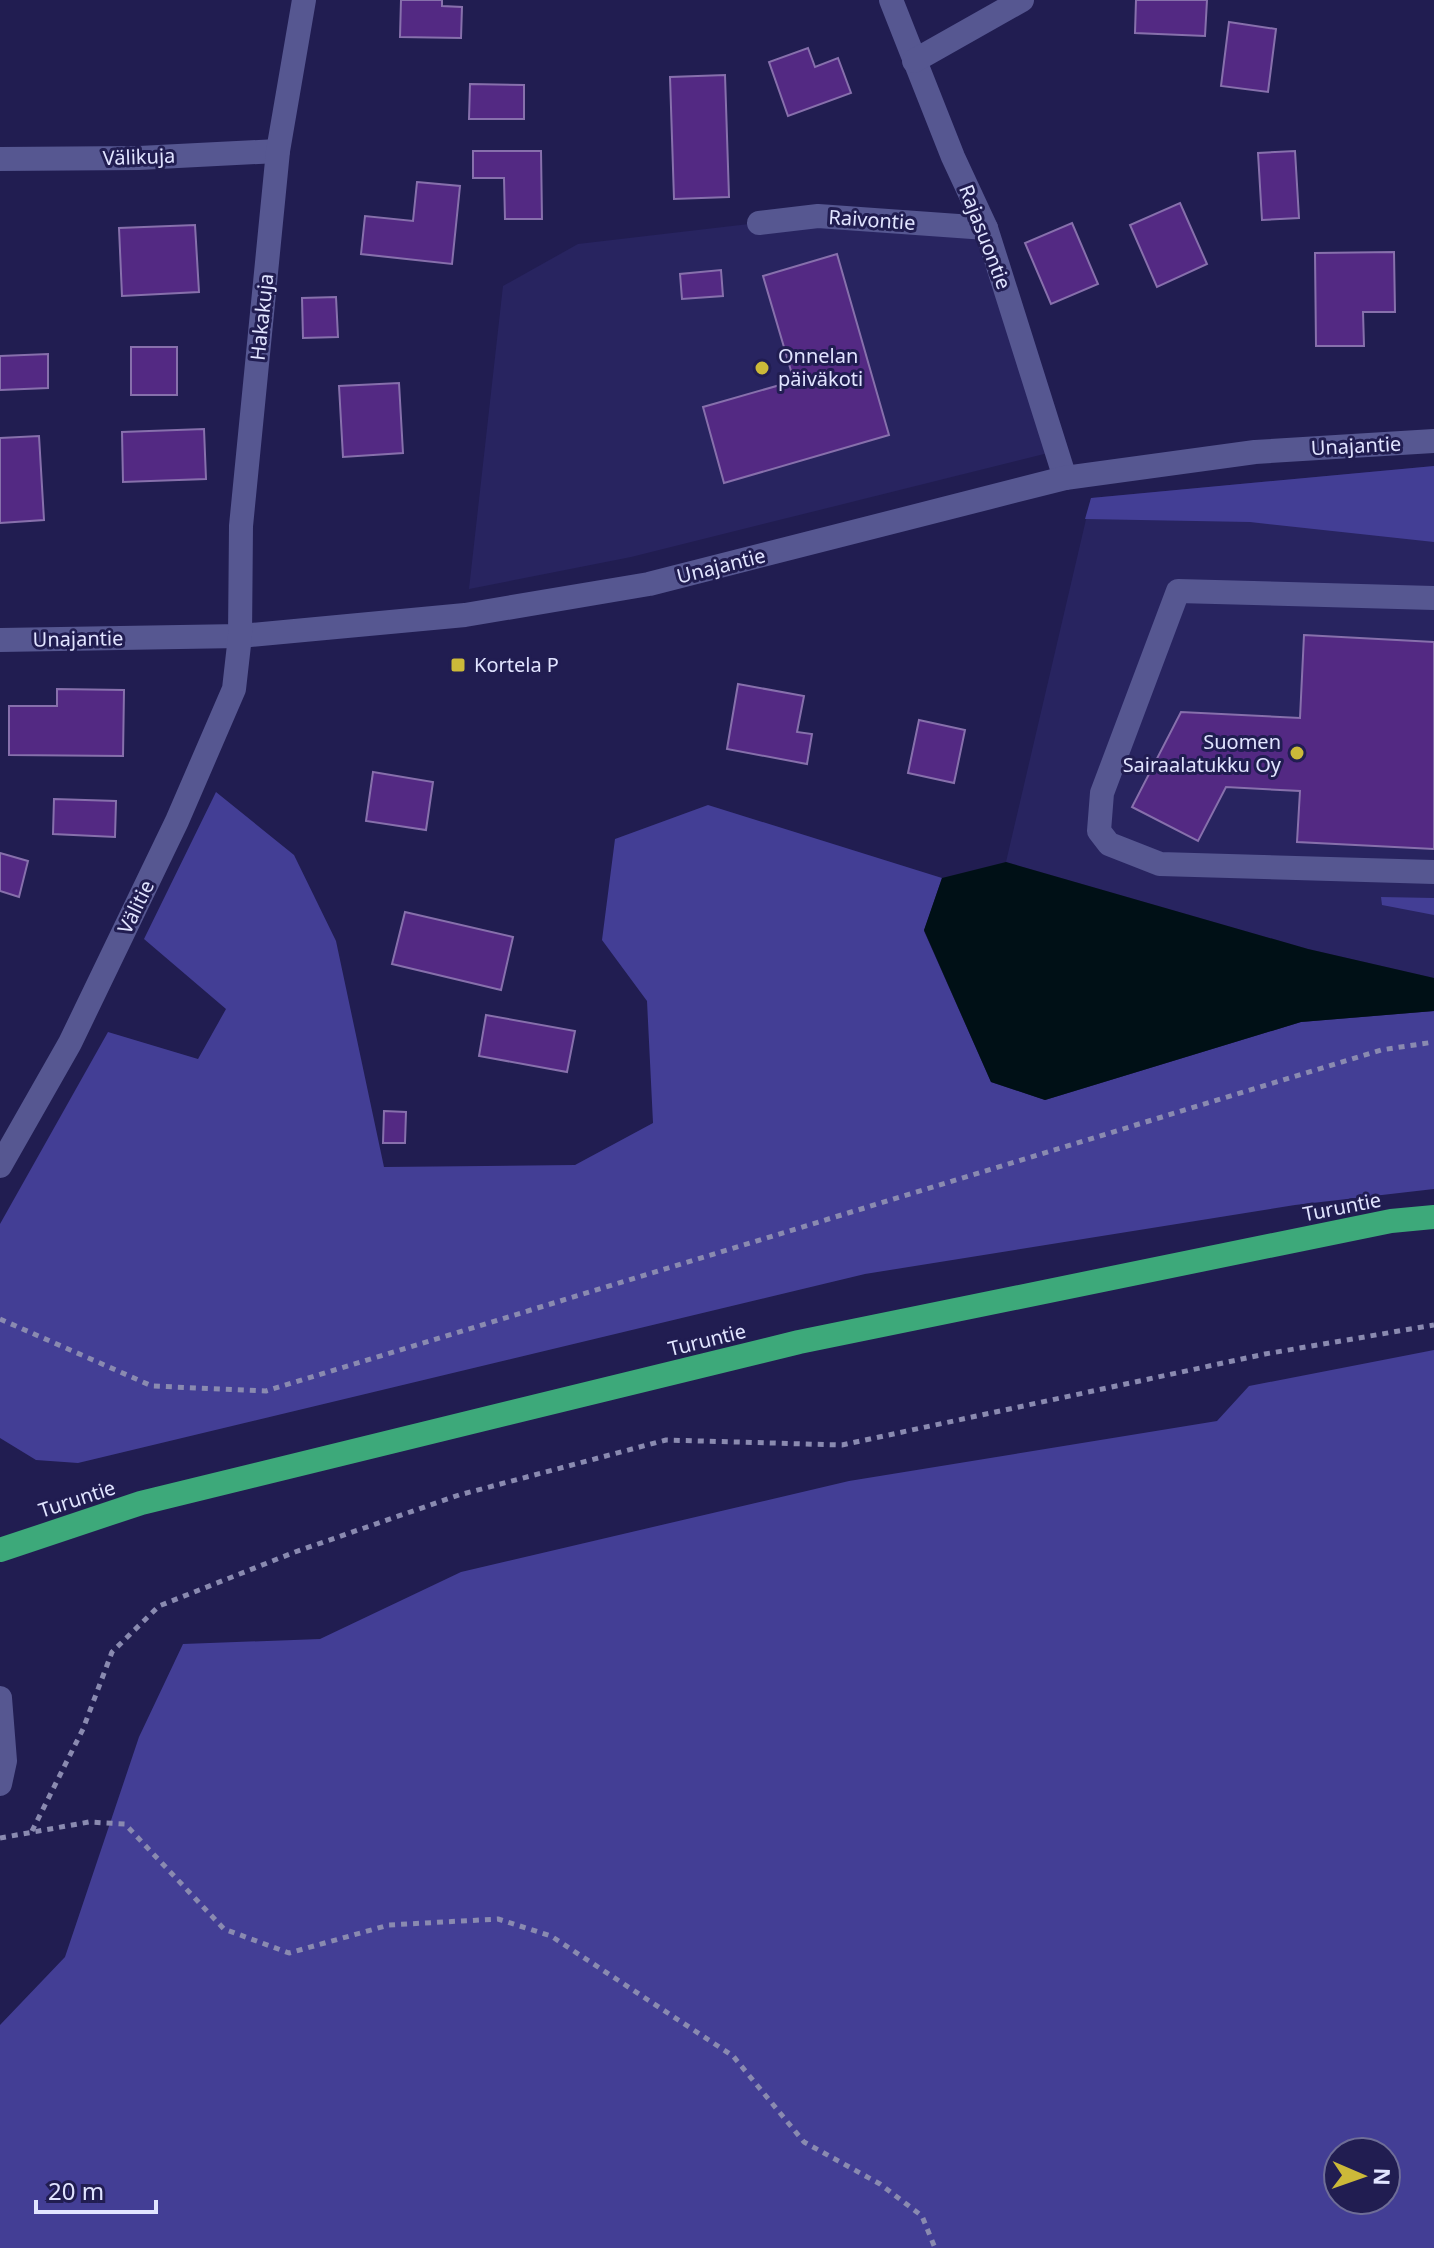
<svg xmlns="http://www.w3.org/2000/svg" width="1434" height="2248" viewBox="0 0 1434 2248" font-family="'Noto Sans',sans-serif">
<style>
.built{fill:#282460}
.green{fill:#433e95;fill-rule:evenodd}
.water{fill:#001016}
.building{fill:#532983;stroke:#8770ac;stroke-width:2}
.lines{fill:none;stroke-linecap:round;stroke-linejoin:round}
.path{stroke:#8a8ab0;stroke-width:5;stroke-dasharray:6 6;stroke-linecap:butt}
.minor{stroke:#565791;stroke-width:24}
.highway{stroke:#3da97a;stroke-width:24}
.poi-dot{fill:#ccb939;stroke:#211d51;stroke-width:3}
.labels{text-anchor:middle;stroke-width:6;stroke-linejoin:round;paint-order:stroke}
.street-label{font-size:20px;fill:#e1e4ff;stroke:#211d51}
.poi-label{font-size:20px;fill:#e1e4ff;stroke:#211d51;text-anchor:start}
</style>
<rect width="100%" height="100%" fill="#211d51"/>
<!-- built -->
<g class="built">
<polygon points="818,216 986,228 1056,451 631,557 469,589 503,286 578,244"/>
<polygon points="1434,466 1434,978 1308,949 1006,862 1091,498"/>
</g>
<!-- green -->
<g class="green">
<polygon points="1434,466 1434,542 1250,522 1085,519 1091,498"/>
<polygon points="216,792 294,855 336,941 384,1167 575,1165 653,1123 647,1001 602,940 615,839 708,805 942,878 924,931 991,1082 1045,1100 1301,1022 1434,1011 1434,1189 1295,1205 865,1274 78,1463 36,1460 0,1438 0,1224 108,1032 198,1059 226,1009 144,939"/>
<polygon points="1381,897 1434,898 1434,915 1382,905"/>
<path d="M1434 1350V2248H0V2025L65 1957 139 1737 183 1644 320 1639 461 1572 849 1481 1217 1421 1249 1386ZM1338 2152H1386V2200H1338Z"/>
</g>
<!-- water -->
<polygon class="water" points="1006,862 1308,949 1434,978 1434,1011 1301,1022 1045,1100 991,1082 924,930 942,878"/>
<!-- building -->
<g class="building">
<polygon points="401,0 442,0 442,6 462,7 461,38 400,37"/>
<polygon points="1136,0 1207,0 1205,36 1135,33"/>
<polygon points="1229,22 1276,29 1268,92 1221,86"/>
<polygon points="808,48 815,67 838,58 851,93 788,116 769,62"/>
<polygon points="725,75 729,197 674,199 670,77"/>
<polygon points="470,84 524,85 524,119 469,119"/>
<polygon points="473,151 541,151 542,219 505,219 504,178 473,178"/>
<polygon points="1295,151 1299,218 1262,220 1258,153"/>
<polygon points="417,182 460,186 452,264 361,254 365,216 413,221"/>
<polygon points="1180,203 1207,264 1157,287 1130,225"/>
<polygon points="1072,223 1098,284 1051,304 1025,243"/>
<polygon points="195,225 199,292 122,296 119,228"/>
<polygon points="1394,252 1395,312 1363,312 1364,346 1316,346 1315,253"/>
<polygon points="837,254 889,435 724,483 703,407 794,381 763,276"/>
<polygon points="721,270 723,296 682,299 680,274"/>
<polygon points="336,297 338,337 303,338 302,298"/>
<rect x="131" y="347" width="46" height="48"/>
<polygon points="48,354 48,388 0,390 0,356"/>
<polygon points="399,383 403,453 343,457 339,386"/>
<polygon points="204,429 206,479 123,482 122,432"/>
<polygon points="39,436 44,520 0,523 0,438"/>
<polygon points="1304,635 1434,642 1434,849 1297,842 1300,791 1226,787 1198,841 1132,807 1181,712 1300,718"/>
<polygon points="738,684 804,696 797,732 812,734 807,764 727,749"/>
<polygon points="57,689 124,690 123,756 9,755 9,706 57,706"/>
<polygon points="919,720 965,730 954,783 908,773"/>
<polygon points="373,772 433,782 426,830 366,821"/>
<polygon points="54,799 116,801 115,837 53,834"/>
<polygon points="0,853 28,861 19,897 0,891"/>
<polygon points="405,912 513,937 501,990 392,964"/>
<polygon points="486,1015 575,1031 567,1072 479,1056"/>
<polygon points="384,1111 406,1112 405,1143 383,1143"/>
</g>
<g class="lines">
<!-- path -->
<g class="path">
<polyline points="0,1319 152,1386 266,1391 1381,1050 1434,1042"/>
<polyline points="32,1831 83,1729 112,1652 159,1606 295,1552 459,1495 666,1440 842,1445 1265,1354 1434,1325"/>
<polyline points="0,1838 89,1822 125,1824 224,1929 289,1953 389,1925 498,1919 551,1936 733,2056 804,2142 880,2184 922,2216 935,2248"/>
</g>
<!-- minor -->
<g class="minor">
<polyline points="891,0 953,157 986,228 1065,478"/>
<polyline points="914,61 1022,0"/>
<polyline points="0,159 139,158 278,151"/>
<polyline points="759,223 818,216 986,228"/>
<polyline points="1434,598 1178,591 1102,793 1099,831 1109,844 1160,864 1434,872"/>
<polyline points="0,640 240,636 465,615 649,584 1065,478 1255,452 1434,441"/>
<polyline points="0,1166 70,1043 177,821 234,689 240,636 241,526 278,151 304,0"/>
<polyline points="0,1698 5,1761 0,1784"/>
</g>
<!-- highway -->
<polyline class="highway" points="0,1550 141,1503 799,1342 1391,1221 1434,1217"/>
</g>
<!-- markers -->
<g class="poi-dot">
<circle cx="762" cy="368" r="8"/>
<rect x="450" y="657" width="16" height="16" rx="4"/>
<circle cx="1297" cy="753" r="8"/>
</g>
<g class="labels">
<!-- street labels -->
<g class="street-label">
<text transform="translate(139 157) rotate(-2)" y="7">Välikuja</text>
<text transform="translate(872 220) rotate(4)" y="7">Raivontie</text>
<text transform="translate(985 237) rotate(69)" y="7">Rajasuontie</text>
<text transform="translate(262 317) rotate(-84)" y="7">Hakakuja</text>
<text transform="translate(1356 446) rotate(-3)" y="7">Unajantie</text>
<text transform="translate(721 566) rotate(-14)" y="7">Unajantie</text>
<text transform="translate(78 639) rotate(-1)" y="7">Unajantie</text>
<text transform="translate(136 907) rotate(-64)" y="7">Välitie</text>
<text transform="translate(1342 1207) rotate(-11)" y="7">Turuntie</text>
<text transform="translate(707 1340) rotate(-14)" y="7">Turuntie</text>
<text transform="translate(77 1499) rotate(-18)" y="7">Turuntie</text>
</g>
<!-- poi labels -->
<g class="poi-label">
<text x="778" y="363">Onnelan<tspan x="778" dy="23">päiväkoti</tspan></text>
<text x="474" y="672">Kortela P</text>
<text x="1281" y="749" text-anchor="end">Suomen<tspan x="1281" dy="23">Sairaalatukku Oy</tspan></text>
</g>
</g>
<!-- north arrow -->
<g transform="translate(1362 2176) rotate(92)"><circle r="38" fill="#211d51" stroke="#6e6d97" stroke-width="2"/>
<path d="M0-6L14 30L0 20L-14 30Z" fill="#ccb939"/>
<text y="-12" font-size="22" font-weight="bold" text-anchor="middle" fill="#e1e4ff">N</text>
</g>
<!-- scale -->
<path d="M36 2200v12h120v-12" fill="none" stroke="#e1e4ff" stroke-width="4"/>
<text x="48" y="2200" font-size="24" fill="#e1e4ff" stroke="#211d51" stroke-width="6" paint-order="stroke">20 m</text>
</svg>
